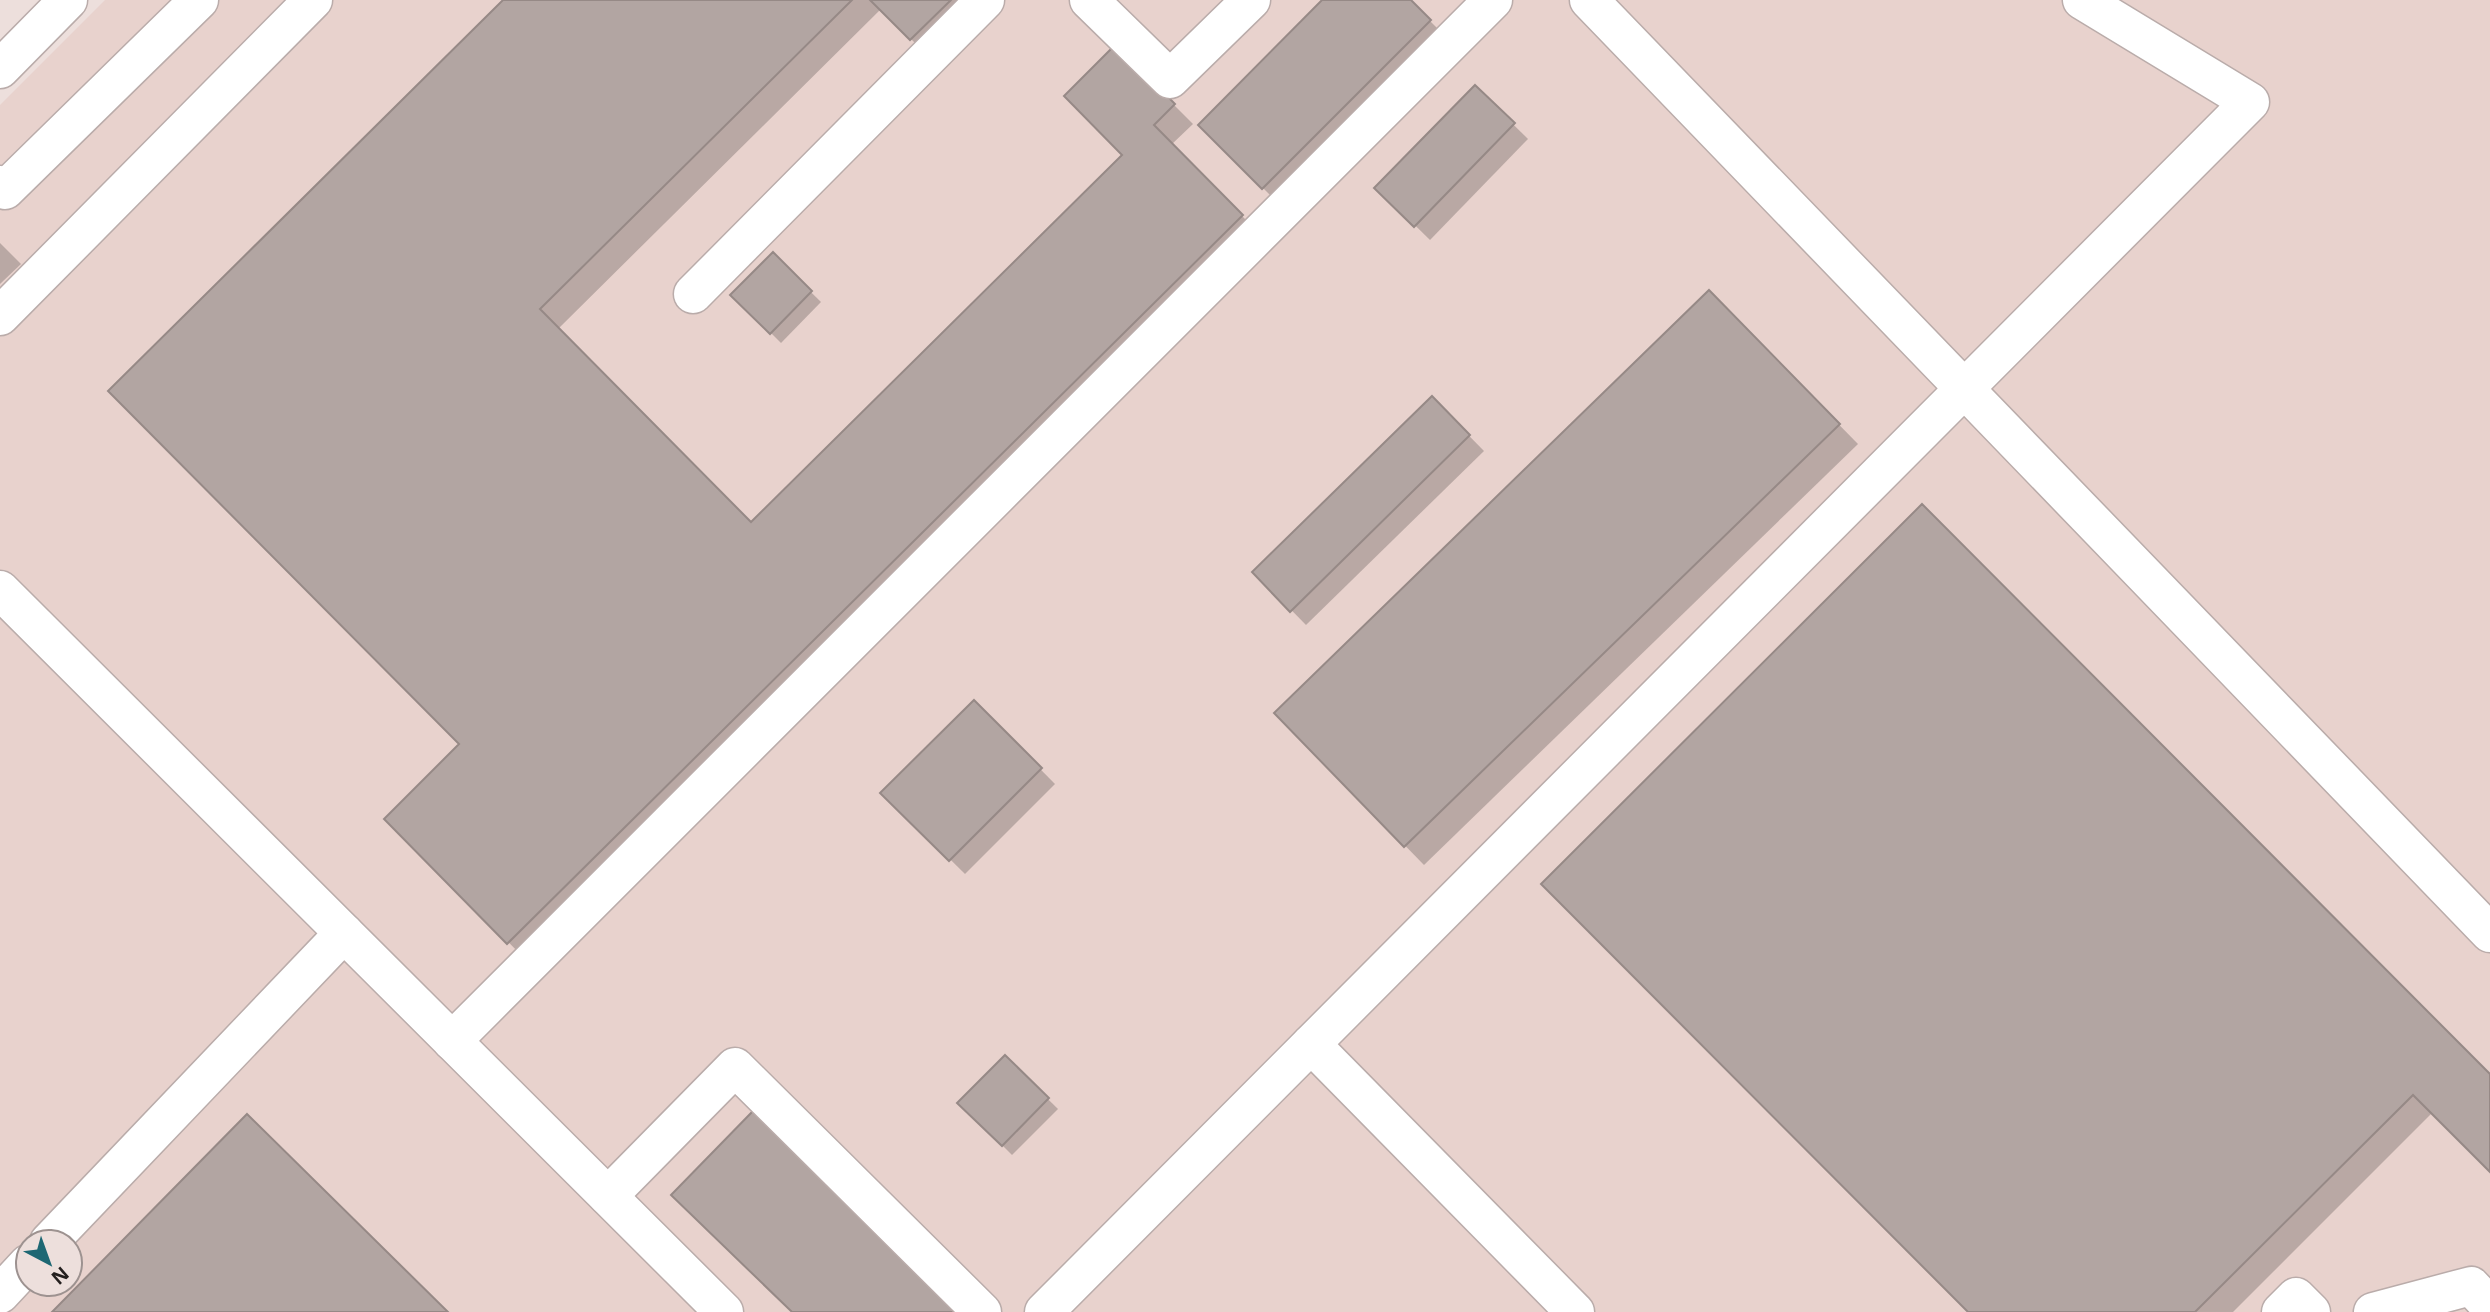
<svg xmlns="http://www.w3.org/2000/svg" width="2490" height="1312" viewBox="0 0 2490 1312" font-family="'Open Sans',sans-serif">
<style>
.built{fill:#e8d2cd;fill-rule:evenodd}
.shadow{fill:#0003}
.building{fill:#b2a5a2;stroke:#968986;stroke-width:2}
.lines{fill:none;stroke-linecap:round;stroke-linejoin:round}
.minor-casing{stroke:#baacaa;stroke-width:41}
.major-casing{stroke:#baacaa;stroke-width:41}
.minor{stroke:#fff;stroke-width:38}
.major{stroke:#fff;stroke-width:38}
</style>
<rect width="100%" height="100%" fill="#eddfdc"/>
<!-- built -->
<path class="built" d="M105 0H2490V1312H0V105ZM28 1242H70V1284H28Z"/>
<!-- shadow -->
<g class="shadow">
<polygon points="505,0 981,0 930,58 881,9 558,329 752,525 1125,155 1116,47 1193,124 1171,145 1261,235 527,961 386,819 462,744"/>
<polygon points="1325,0 1409,0 1449,40 1282,207 1200,125"/>
<polygon points="1475,87 1528,139 1430,240 1377,188"/>
<polygon points="0,243 21,264 0,284"/>
<polygon points="773,255 821,302 781,343 733,295"/>
<polygon points="1709,292 1858,444 1424,865 1276,713"/>
<polygon points="1432,398 1484,451 1306,625 1254,572"/>
<polygon points="974,702 1055,784 965,874 883,793"/>
<polygon points="1543,884 2490,1076 2490,1169 2433,1112 2233,1312 1970,1312"/>
<polygon points="1005,1057 1058,1109 1012,1155 960,1103"/>
</g>
<!-- building -->
<g class="building">
<polygon points="503,0 852,0 540,309 751,522 1122,155 1064,96 1116,44 1175,104 1154,125 1243,215 507,944 384,819 459,744 108,391"/>
<polygon points="870,0 951,0 910,40"/>
<polygon points="1322,0 1411,0 1431,20 1262,189 1198,125"/>
<polygon points="1475,85 1515,123 1414,227 1374,188"/>
<polygon points="773,252 812,291 770,334 730,295"/>
<polygon points="1709,290 1840,424 1404,847 1274,713"/>
<polygon points="1432,396 1470,435 1290,612 1252,572"/>
<polygon points="1922,504 2490,1074 2490,1172 2413,1095 2195,1312 1968,1312 1541,884"/>
<polygon points="974,700 1042,768 949,861 880,793"/>
<polygon points="1005,1055 1049,1098 1002,1146 957,1103"/>
<polygon points="753,1111 960,1312 792,1312 671,1195"/>
<polygon points="247,1114 448,1312 52,1312"/>
</g>
<g class="lines">
<defs>
<g id="minor">
<polyline points="1089,0 1170,79 1251,0"/>
<polyline points="1589,0 2490,933"/>
<polyline points="0,185 5,190 199,0"/>
<polyline points="693,294 985,0"/>
<polyline points="0,316 313,0"/>
<polyline points="0,590 724,1312"/>
<polyline points="452,1041 1493,0"/>
<polyline points="1311,1044 1575,1312"/>
<polyline points="608,1196 735,1067 982,1312"/>
<polyline points="49,1242 344,933"/>
<polyline points="0,1294 28,1264"/>
<polyline points="1044,1312 2250,102 2082,0"/>
<polyline points="2281,1312 2296,1297 2311,1312"/>
<polyline points="2373,1312 2471,1286 2490,1306"/>
</g>
<polyline id="major" points="0,69 68,0"/>
</defs>
<!-- minor casing -->
<use href="#minor" class="minor-casing"/>
<!-- major casing -->
<use href="#major" class="major-casing"/>
<!-- minor -->
<use href="#minor" class="minor"/>
<!-- major -->
<use href="#major" class="major"/>
</g>
<!-- north arrow -->
<g transform="translate(49 1263) rotate(139)"><circle r="33" fill="#eddfdc" stroke="#9d9290" stroke-width="2"/>
<path d="M0-5L12 26L0 18L-12 26Z" fill="#1d6773"/>
<text y="-10" font-size="19" font-weight="bold" text-anchor="middle" fill="#241f1e">N</text>
</g>
</svg>
